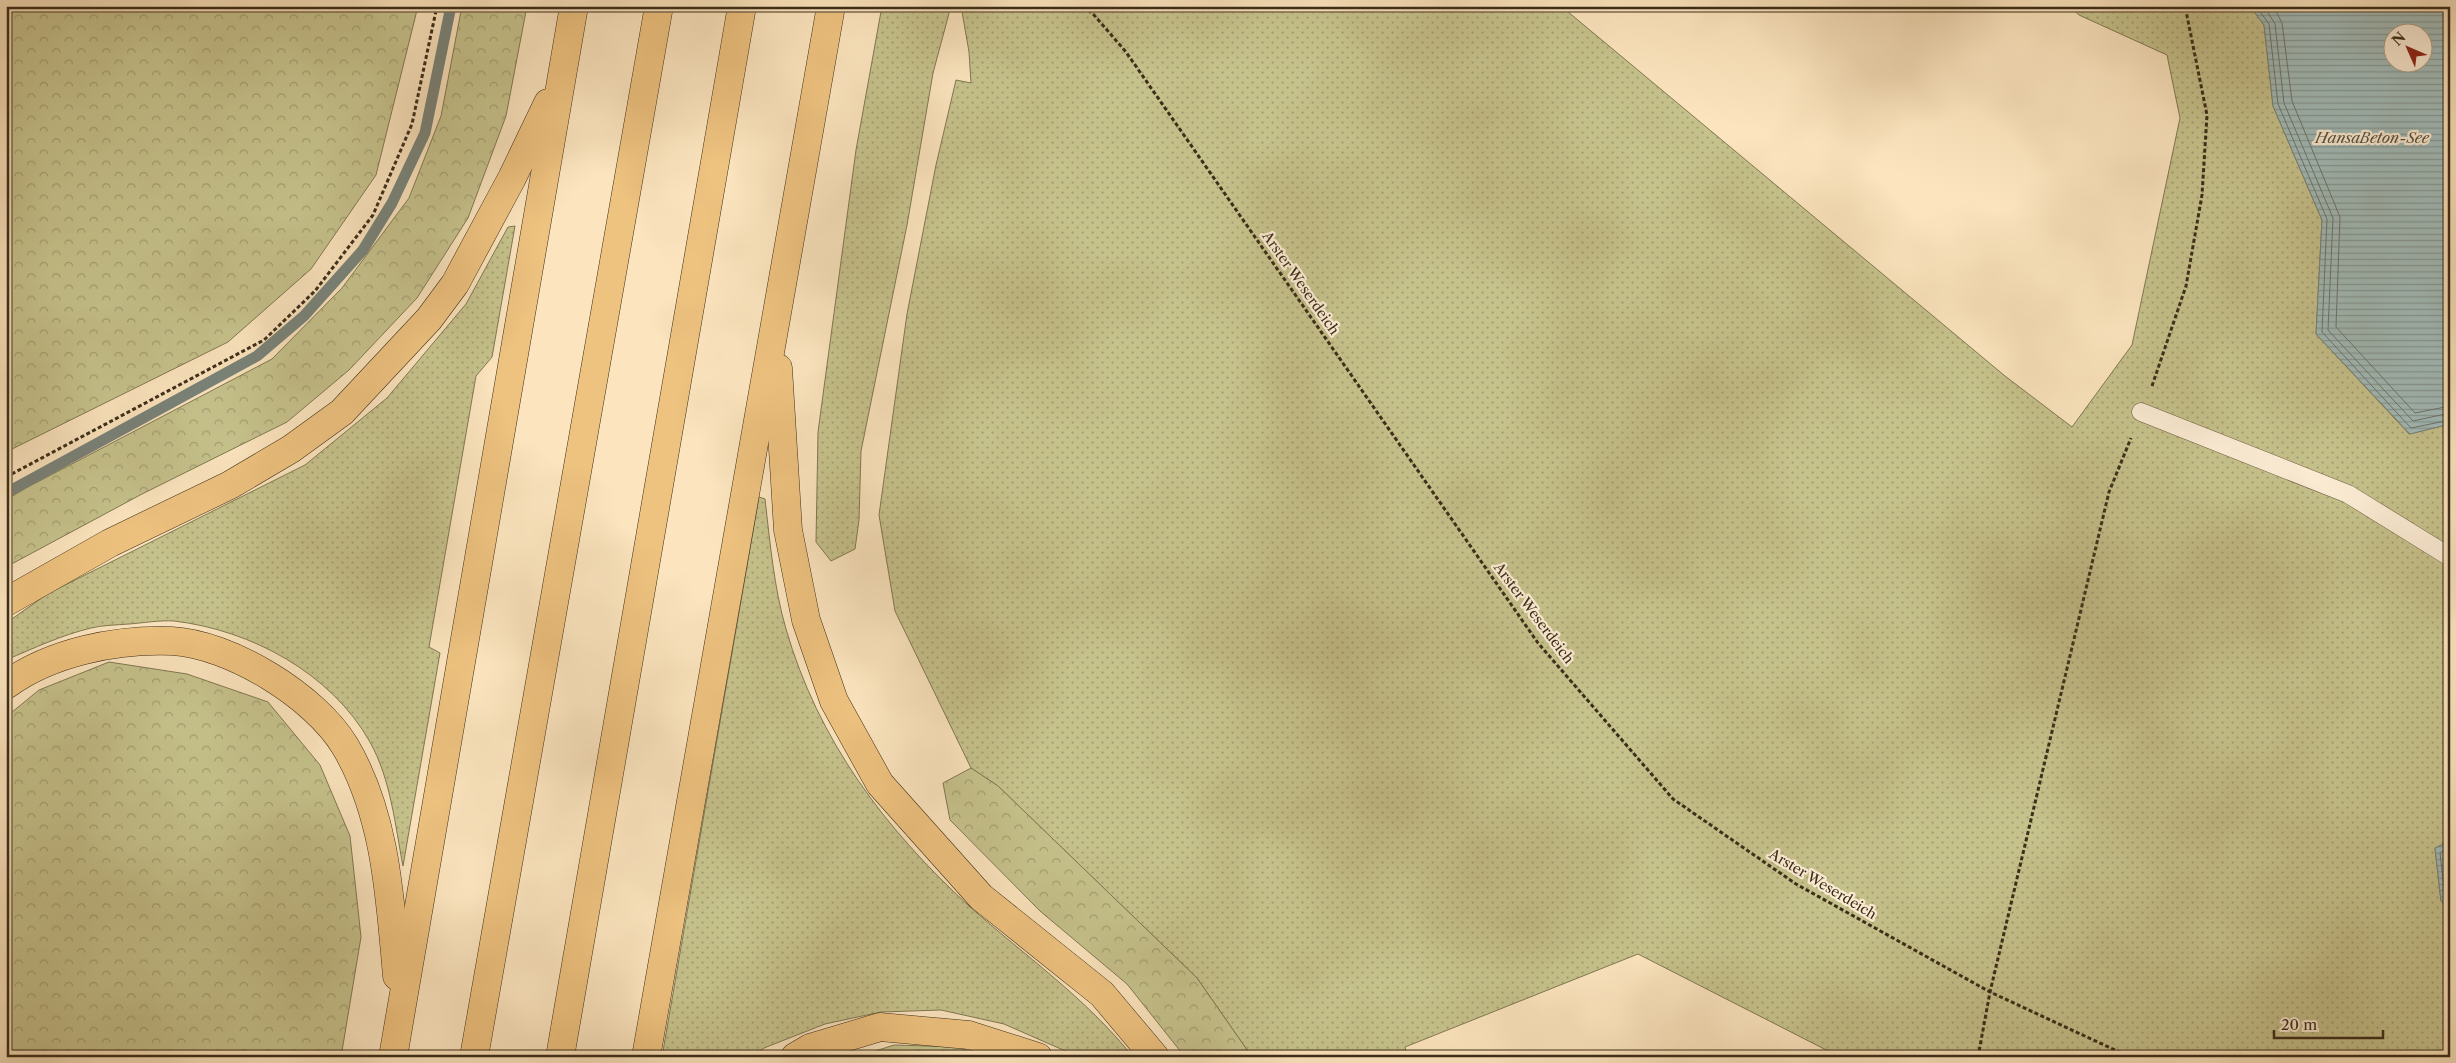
<svg xmlns="http://www.w3.org/2000/svg" width="2456" height="1063" viewBox="0 0 2456 1063" font-family="'Libre Caslon Text',serif">
<style>
.grass{fill:url(#grass-dots);stroke:#817852}
.forest{fill:url(#forest-crowns);stroke:#817852}
.water{fill:url(#water-rules);stroke:#79837a;fill-rule:evenodd}
.lines{fill:none;stroke-linecap:round;stroke-linejoin:round}
.shore{stroke:#6f746a;stroke-width:1}
.stream{stroke:#79837a;stroke-width:11}
.service-casing{stroke:#6c5b42;stroke-width:19}
.motorway-casing{stroke:#3c2d19;stroke-width:29}
.path{stroke:#3c2d19;stroke-width:3;stroke-dasharray:4 2.5;stroke-linecap:butt}
.service{stroke:#fcedd5;stroke-width:18}
.motorway{stroke:#eec27f;stroke-width:28}
.labels{text-anchor:middle;stroke-width:4.5;stroke-linejoin:round;paint-order:stroke}
.street-label{font-size:14px;fill:#3c2d19;stroke:#fcedd5}
.water-label{font-size:15px;font-style:italic;fill:#565141;stroke:#fcedd5}
</style>
<defs>
<pattern id="grass-dots" width="8" height="8" patternUnits="userSpaceOnUse" patternTransform="scale(1.25)"><rect width="8" height="8" fill="#c6c28c"/><path d="M2 2h.1M6 6h.1" fill="none" stroke="#a29e72" stroke-width="1.8" stroke-linecap="round"/></pattern>
<pattern id="forest-crowns" width="20" height="18" patternUnits="userSpaceOnUse" patternTransform="scale(1.25)"><rect width="20" height="18" fill="#c6c28c"/><path d="M2 6a3 3 0 1 1 6 0M12 15a3 3 0 1 1 6 0" fill="none" stroke="#a29e72"/></pattern>
<pattern id="water-rules" width="6" height="5" patternUnits="userSpaceOnUse" patternTransform="scale(1.25)"><rect width="6" height="5" fill="#a2bcba"/><path d="M0 2.5h6" fill="none" stroke="#859996"/></pattern>
</defs>
<rect width="100%" height="100%" fill="#fbe4be"/>
<filter id="stains"><feTurbulence type="fractalNoise" baseFrequency=".004" numOctaves="4"/><feColorMatrix values="0 0 0 0 .2 0 0 0 0 .09 0 0 0 0 .02 0 0 0 .5 -.17"/></filter>
<radialGradient id="worn" r=".72"><stop offset=".6" stop-color="#630" stop-opacity="0"/><stop offset="1" stop-color="#630" stop-opacity=".3"/></radialGradient>
<!-- grass -->
<g class="grass">
<polygon points="882,6 951,6 933,73 907,225 861,451 859,520 855,549 831,561 816,542 818,432 856,150"/>
<polygon points="961,6 1561,6 2005,376 2072,427 2132,345 2180,118 2167,55 2079,15 2069,6 2250,6 2264,25 2273,106 2322,220 2316,334 2409,434 2450,424 2450,841 2435,848 2441,901 2450,907 2450,1057 1840,1057 1638,954 1405,1047 1407,1057 1252,1057 1197,978 998,786 971,768 895,611 879,515 907,314 936,165 956,80 971,83 969,52"/>
<path d="M515 226 492 357 476 376 429 647 440 653 403 866C395 825 391 780 370 742 331 673 251 630 174 621 160 620 143 623 129 624 117 625 103 625 91 628 62 635 34 648 6 660V623L49 593 305 465 387 398 466 304 508 227Z"/>
<path d="M759 497 765 499C770 542 774 588 786 629 818 740 885 829 969 906 1025 956 1085 997 1133 1057H1079L1004 1024 941 1010 881 1012 825 1024 764 1048 752 1057H662Z"/>
</g>
<!-- forest -->
<g class="forest">
<polygon points="6,6 418,6 376,175 311,269 228,342 6,452"/>
<polygon points="462,6 527,6 506,116 468,218 417,298 349,370 287,422 142,494 6,567 6,500 26,488 272,359 342,288 409,198 441,116"/>
<polygon points="109,662 187,674 268,702 320,765 350,836 361,937 341,1057 6,1057 6,717 39,690"/>
<polygon points="971,768 998,786 1197,978 1252,1057 1185,1057 1127,984 1040,911 950,820 943,783"/>
<polygon points="894,1045 958,1047 980,1057 857,1057"/>
</g>
<!-- water -->
<g class="water">
<path d="M2250 6H2450V424L2410 434 2316 334 2322 220 2273 106 2264 25ZM2394 32H2424V62H2394Z"/>
<polygon points="2450,841 2450,907 2441,901 2435,848"/>
</g>
<g class="lines">
<!-- shore -->
<g class="shore">
<polyline points="2256,6 2269,24 2278,104 2327,219 2322,332 2411,428 2450,420"/>
<polyline points="2264,6 2275,24 2284,103 2333,218 2328,330 2413,421 2450,413"/>
<polyline points="2273,6 2282,23 2292,101 2340,217 2336,327 2415,413 2450,406"/>
<polyline points="2450,846 2440,853 2445,897 2450,901"/>
</g>
<!-- stream -->
<polyline class="stream" points="6,493 257,356 304,316 363,250 392,203 425,133 451,6"/>
<defs>
<polyline id="service" points="2141,412 2348,494 2450,557"/>
<g id="motorway">
<polyline points="778,368 788,530 806,620 834,701 880,784 981,897 1102,994 1155,1057"/>
<polyline points="6,602 110,543 230,485 291,449 342,412 429,319 455,284 512,178 548,103"/>
<path d="M6 685C51 652 116 639 172 641 230 644 315 696 345 746 386 815 390 898 397 976"/>
<polyline points="393,1057 574,6"/>
<polyline points="474,1057 659,6"/>
<polyline points="560,1057 742,6"/>
<polyline points="646,1057 831,6"/>
<polyline points="795,1057 810,1048 880,1027 969,1035 1038,1057"/>
</g>
</defs>
<!-- service casing -->
<use href="#service" class="service-casing"/>
<!-- motorway casing -->
<use href="#motorway" class="motorway-casing"/>
<!-- path -->
<g class="path">
<polyline points="1083,6 1094,15 1126,52 1538,643 1673,799 1796,884 1990,992 2130,1057"/>
<polyline points="2152,386 2186,286 2202,195 2207,115 2185,6"/>
<polyline points="6,477 264,340 315,291 373,215 412,124 437,6"/>
<polyline points="1978,1057 1990,992 2109,492 2131,438"/>
</g>
<!-- service -->
<use href="#service" class="service"/>
<!-- motorway -->
<use href="#motorway" class="motorway"/>
</g>
<g class="labels">
<!-- street labels -->
<g class="street-label">
<text transform="translate(1301 283) rotate(55)" y="5">Arster Weserdeich</text>
<text transform="translate(1534 613) rotate(53)" y="5">Arster Weserdeich</text>
<text transform="translate(1823 884) rotate(31)" y="5">Arster Weserdeich</text>
</g>
<!-- water labels -->
<g class="water-label">
<text x="2372" y="143">HansaBeton-See</text>
</g>
</g>
<!-- margin -->
<rect width="2456" height="1063" fill="none" stroke="#fbe4be" stroke-width="25"/>
<rect x="8" y="8" width="2441" height="1048" fill="none" stroke="#3c2d19" stroke-width="2.5"/>
<rect x="12" y="12" width="2431" height="1038" fill="none" stroke="#3c2d19"/>
<!-- north arrow -->
<g transform="translate(2408 48) rotate(315)"><circle r="24" fill="#fcedd5" stroke="#afa08a"/>
<path d="M0-4L9 19L0 12L-9 19Z" fill="#8f2418"/>
<text y="-8" font-size="14" font-weight="bold" text-anchor="middle" fill="#3c2d19">N</text>
</g>
<!-- scale -->
<path d="M2274 1030v8h109v-8" fill="none" stroke="#3c2d19" stroke-width="2.5"/>
<text x="2281" y="1030" font-size="15" fill="#3c2d19" stroke="#fcedd5" stroke-width="4" paint-order="stroke">20 m</text>
<rect width="100%" height="100%" filter="url(#stains)"/>
<rect width="100%" height="100%" fill="url(#worn)"/>
</svg>
